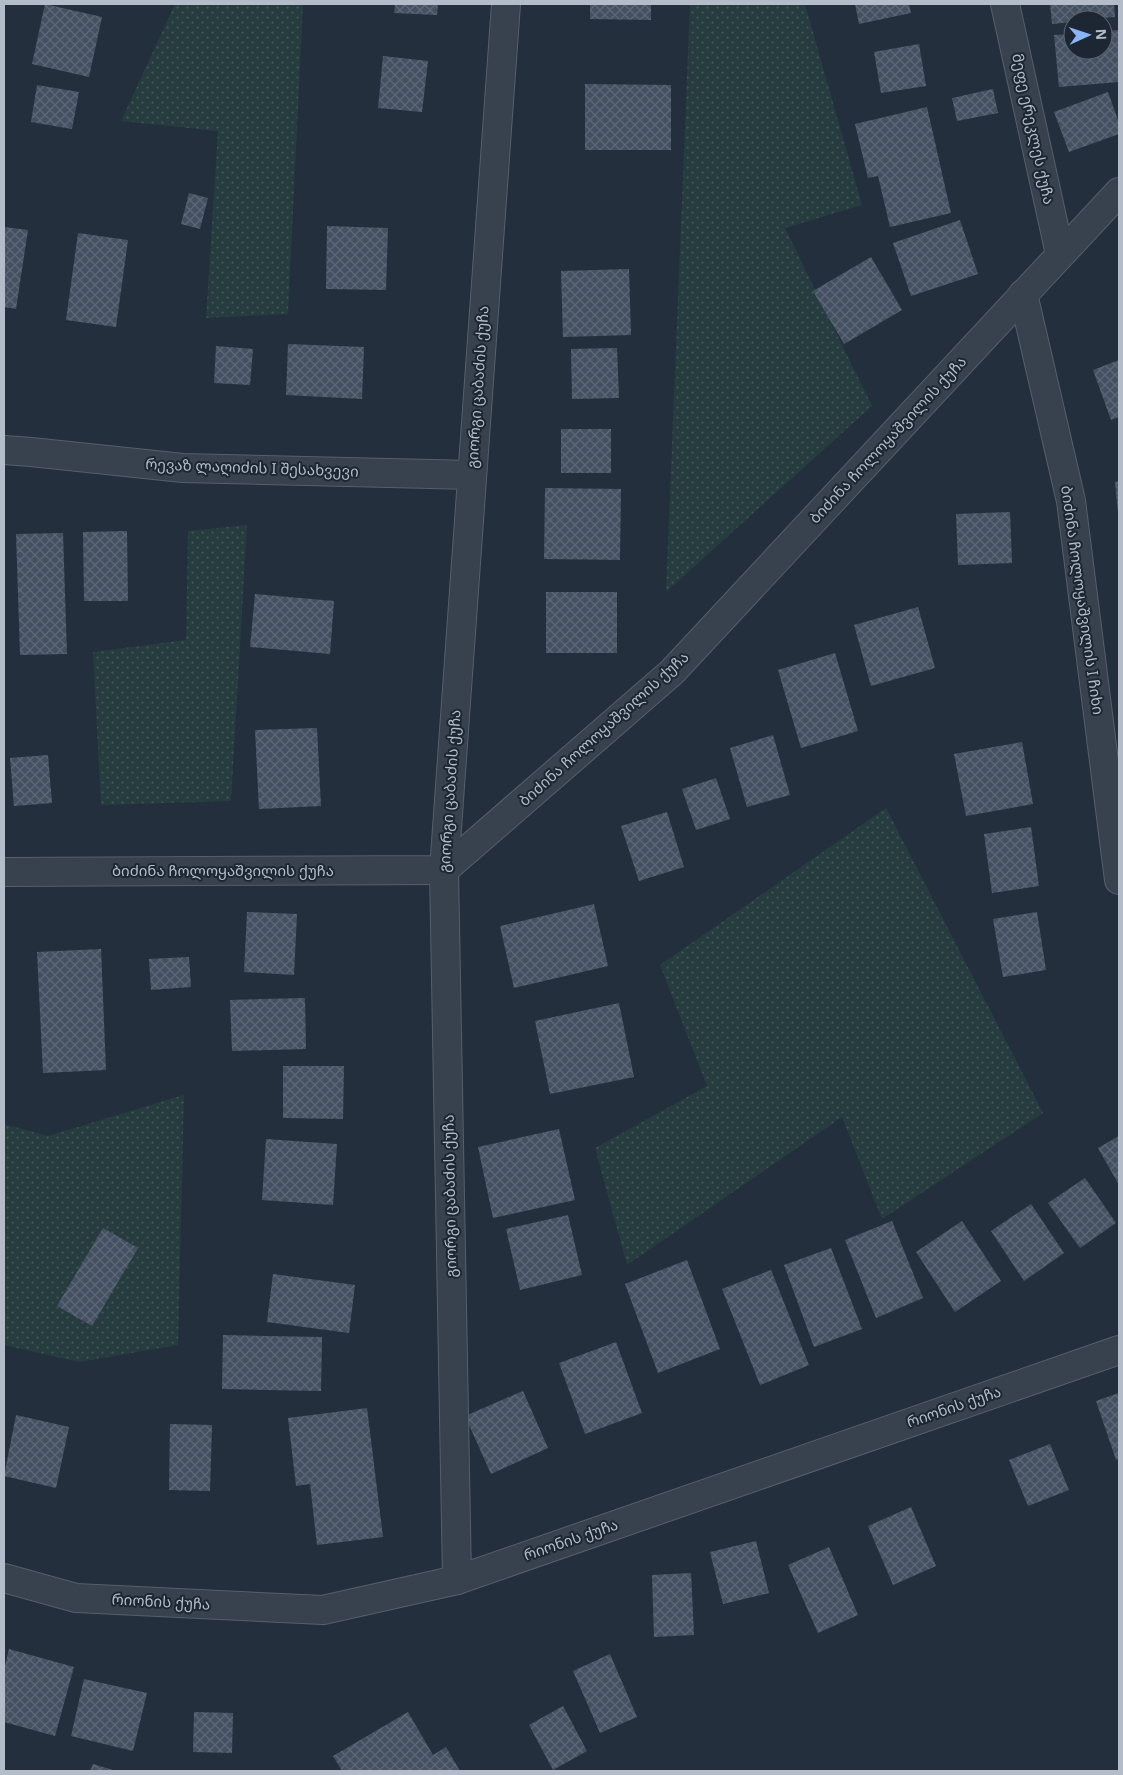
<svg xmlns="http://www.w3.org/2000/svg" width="1123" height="1775" viewBox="0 0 1123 1775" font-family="'Noto Sans','Noto Sans Georgian',sans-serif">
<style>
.garden{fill:url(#garden-dots)}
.building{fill:url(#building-cross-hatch)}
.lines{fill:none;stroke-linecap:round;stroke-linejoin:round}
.minor-casing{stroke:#565f6c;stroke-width:30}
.minor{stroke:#38414e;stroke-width:28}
.labels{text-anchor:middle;stroke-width:4;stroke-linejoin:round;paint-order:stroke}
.street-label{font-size:15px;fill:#b4bcc9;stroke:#1d2633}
</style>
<defs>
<pattern id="garden-dots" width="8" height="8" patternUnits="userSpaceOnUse" patternTransform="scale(1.25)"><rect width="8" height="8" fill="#263c3f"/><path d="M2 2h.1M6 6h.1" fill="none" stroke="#435659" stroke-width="1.8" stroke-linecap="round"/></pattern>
<pattern id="building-cross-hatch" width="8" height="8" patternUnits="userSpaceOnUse" patternTransform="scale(1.25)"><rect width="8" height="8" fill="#455162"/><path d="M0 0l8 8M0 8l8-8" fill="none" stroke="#5d6877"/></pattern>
</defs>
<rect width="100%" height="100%" fill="#242f3e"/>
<!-- garden -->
<g class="garden">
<polygon points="175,4 303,4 288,314 206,318 218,131 121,121"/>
<polygon points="690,4 805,4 862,205 785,228 872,406 666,592"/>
<polygon points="247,525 231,801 101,805 93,652 186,640 188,531"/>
<polygon points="886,808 1043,1113 882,1219 842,1117 627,1265 595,1148 707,1086 660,965"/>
<polygon points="184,1095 178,1345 79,1362 4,1345 4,1124 48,1136"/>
</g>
<!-- building -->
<g class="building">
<polygon points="45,4 102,17 89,77 32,64"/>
<polygon points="395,4 438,4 437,15 394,13"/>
<polygon points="590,4 651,4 651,20 590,19"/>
<polygon points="855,4 909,4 911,13 859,24"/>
<polygon points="1050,4 1114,4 1115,17 1073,20 1073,22 1052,24"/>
<polygon points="1119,30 1119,82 1059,87 1054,35 1073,34 1073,50 1103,50 1103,31"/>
<polygon points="919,44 926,86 881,93 874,52"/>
<polygon points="383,56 428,61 422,112 378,108"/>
<polygon points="585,84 671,85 671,150 585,150"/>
<polygon points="37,85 79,92 72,129 31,122"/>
<polygon points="993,89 998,113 957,121 952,98"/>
<polygon points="1108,92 1119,123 1119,134 1069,152 1054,112"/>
<polygon points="927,107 951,213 890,227 878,176 868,178 855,124"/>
<polygon points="189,193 208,198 200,229 181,224"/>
<polygon points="960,220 978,274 911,296 893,243"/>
<polygon points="327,226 388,228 386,290 326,289"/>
<polygon points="4,227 28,230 16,309 4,307"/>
<polygon points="78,233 128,240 116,327 66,320"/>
<polygon points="871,257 902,310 844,344 813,291"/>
<polygon points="629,269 631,335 563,337 561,271"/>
<polygon points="288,344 364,347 362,399 286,395"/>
<polygon points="216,346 253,349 250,385 214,383"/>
<polygon points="617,348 619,398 572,399 571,349"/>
<polygon points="1119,360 1119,417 1111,420 1093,370"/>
<rect x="561" y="429" width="50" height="44"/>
<polygon points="1119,481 1119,513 1118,513 1115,482"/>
<polygon points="545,488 621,489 620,560 544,559"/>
<polygon points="1010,512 1012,563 958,565 956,514"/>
<polygon points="127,531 128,601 84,601 83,532"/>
<polygon points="63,533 67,654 20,655 16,534"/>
<rect x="546" y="592" width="71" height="61"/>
<polygon points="255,594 334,601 330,654 250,647"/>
<polygon points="918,607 935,668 871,686 854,625"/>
<polygon points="835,653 858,731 801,748 778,670"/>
<polygon points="317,728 321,806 259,809 255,730"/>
<polygon points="773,735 790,795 747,807 730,748"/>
<polygon points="1022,742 1033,804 966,816 954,754"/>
<polygon points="48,755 52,803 14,806 10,758"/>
<polygon points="716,778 730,819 696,830 682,789"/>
<polygon points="667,812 684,867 639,881 621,826"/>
<polygon points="1031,827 1039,886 992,893 984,834"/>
<polygon points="594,904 608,966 514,988 500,926"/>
<polygon points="247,912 297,914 294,975 244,972"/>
<polygon points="1037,912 1046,970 1003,977 993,919"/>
<polygon points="101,949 106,1070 43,1073 37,952"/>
<polygon points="189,957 191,987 151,990 149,959"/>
<polygon points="305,998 306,1049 232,1051 230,1000"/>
<polygon points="619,1003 634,1077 550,1094 535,1021"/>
<polygon points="283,1066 344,1066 343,1119 283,1118"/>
<polygon points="559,1129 575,1200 493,1218 478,1147"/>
<polygon points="1119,1136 1119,1185 1098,1148"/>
<polygon points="266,1139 337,1144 333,1205 262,1200"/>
<polygon points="1085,1178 1116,1223 1080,1248 1048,1203"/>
<polygon points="1031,1204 1064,1253 1024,1281 991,1231"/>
<polygon points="568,1215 582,1275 520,1290 506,1229"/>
<polygon points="892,1221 923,1298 876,1318 845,1240"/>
<polygon points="962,1221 1001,1281 955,1312 916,1252"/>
<polygon points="103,1228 138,1248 92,1326 57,1306"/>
<polygon points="831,1248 862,1329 814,1347 784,1265"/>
<polygon points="687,1260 720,1349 658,1373 625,1284"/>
<polygon points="771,1270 809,1365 760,1385 722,1289"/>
<polygon points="273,1274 355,1285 349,1333 267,1322"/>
<polygon points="223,1335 322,1337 321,1391 222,1389"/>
<polygon points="616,1342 642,1413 585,1434 559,1363"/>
<polygon points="523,1391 548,1448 491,1474 465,1416"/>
<polygon points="1119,1393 1119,1459 1116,1460 1096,1401"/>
<polygon points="367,1408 383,1537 317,1545 310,1484 296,1486 288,1418"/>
<polygon points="16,1415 69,1427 56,1488 4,1476"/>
<polygon points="170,1424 212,1425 210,1491 169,1490"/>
<polygon points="1050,1444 1069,1490 1028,1506 1009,1460"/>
<polygon points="911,1507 936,1566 893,1585 868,1526"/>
<polygon points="756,1541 769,1593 723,1604 710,1552"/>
<polygon points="829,1547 858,1615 818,1633 788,1565"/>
<polygon points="691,1573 694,1635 654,1637 652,1575"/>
<polygon points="9,1649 74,1667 55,1736 4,1722 4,1670"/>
<polygon points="610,1654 637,1717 600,1733 573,1671"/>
<polygon points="84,1679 147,1693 133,1751 71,1736"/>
<polygon points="563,1706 587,1751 553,1770 529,1725"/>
<polygon points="194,1712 233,1713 232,1753 193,1752"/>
<polygon points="408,1712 433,1755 446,1747 460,1771 342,1771 333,1756"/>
<polygon points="93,1764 116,1771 90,1771"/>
</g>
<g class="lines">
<defs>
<g id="minor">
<polyline points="1005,4 1060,254"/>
<polyline points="1023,294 1071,501 1119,880"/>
<polyline points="4,450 31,452 183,468 472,475"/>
<polyline points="4,872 444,870 672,672 1119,192"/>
<polyline points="4,1578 76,1598 323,1610 457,1580 1119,1350"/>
<polyline points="457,1580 444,870 506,4"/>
</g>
</defs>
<!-- minor casing -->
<use href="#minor" class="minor-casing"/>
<!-- minor -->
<use href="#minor" class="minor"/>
</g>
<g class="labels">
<!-- street labels -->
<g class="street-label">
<text transform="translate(1033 129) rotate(78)" y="5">მეფე ერეკლეს ქუჩა</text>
<text transform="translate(478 387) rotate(-86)" y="5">გიორგი ცაბაძის ქუჩა</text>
<text transform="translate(888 440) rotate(-47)" y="5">ბიძინა ჩოლოყაშვილის ქუჩა</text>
<text transform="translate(252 468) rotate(2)" y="5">რევაზ ლაღიძის I შესახვევი</text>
<text transform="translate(1082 600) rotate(82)" y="5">ბიძინა ჩოლოყაშვილის I ჩიხი</text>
<text transform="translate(604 729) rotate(-42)" y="5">ბიძინა ჩოლოყაშვილის ქუჩა</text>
<text transform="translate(450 791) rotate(-86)" y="5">გიორგი ცაბაძის ქუჩა</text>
<text x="223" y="876">ბიძინა ჩოლოყაშვილის ქუჩა</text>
<text transform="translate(450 1196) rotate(-91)" y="5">გიორგი ცაბაძის ქუჩა</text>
<text transform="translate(954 1407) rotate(-19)" y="5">რიონის ქუჩა</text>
<text transform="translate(571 1540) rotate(-19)" y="5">რიონის ქუჩა</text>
<text transform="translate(161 1602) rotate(3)" y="5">რიონის ქუჩა</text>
</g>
</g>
<!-- border -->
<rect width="1123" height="1775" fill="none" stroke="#b4bcc9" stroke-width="10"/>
<!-- north arrow -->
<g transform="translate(1088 35) rotate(87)"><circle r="24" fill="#1d2633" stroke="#59626f"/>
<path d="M0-4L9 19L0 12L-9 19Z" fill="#8ab4f8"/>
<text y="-8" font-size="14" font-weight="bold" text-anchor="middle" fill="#b4bcc9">N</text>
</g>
</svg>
